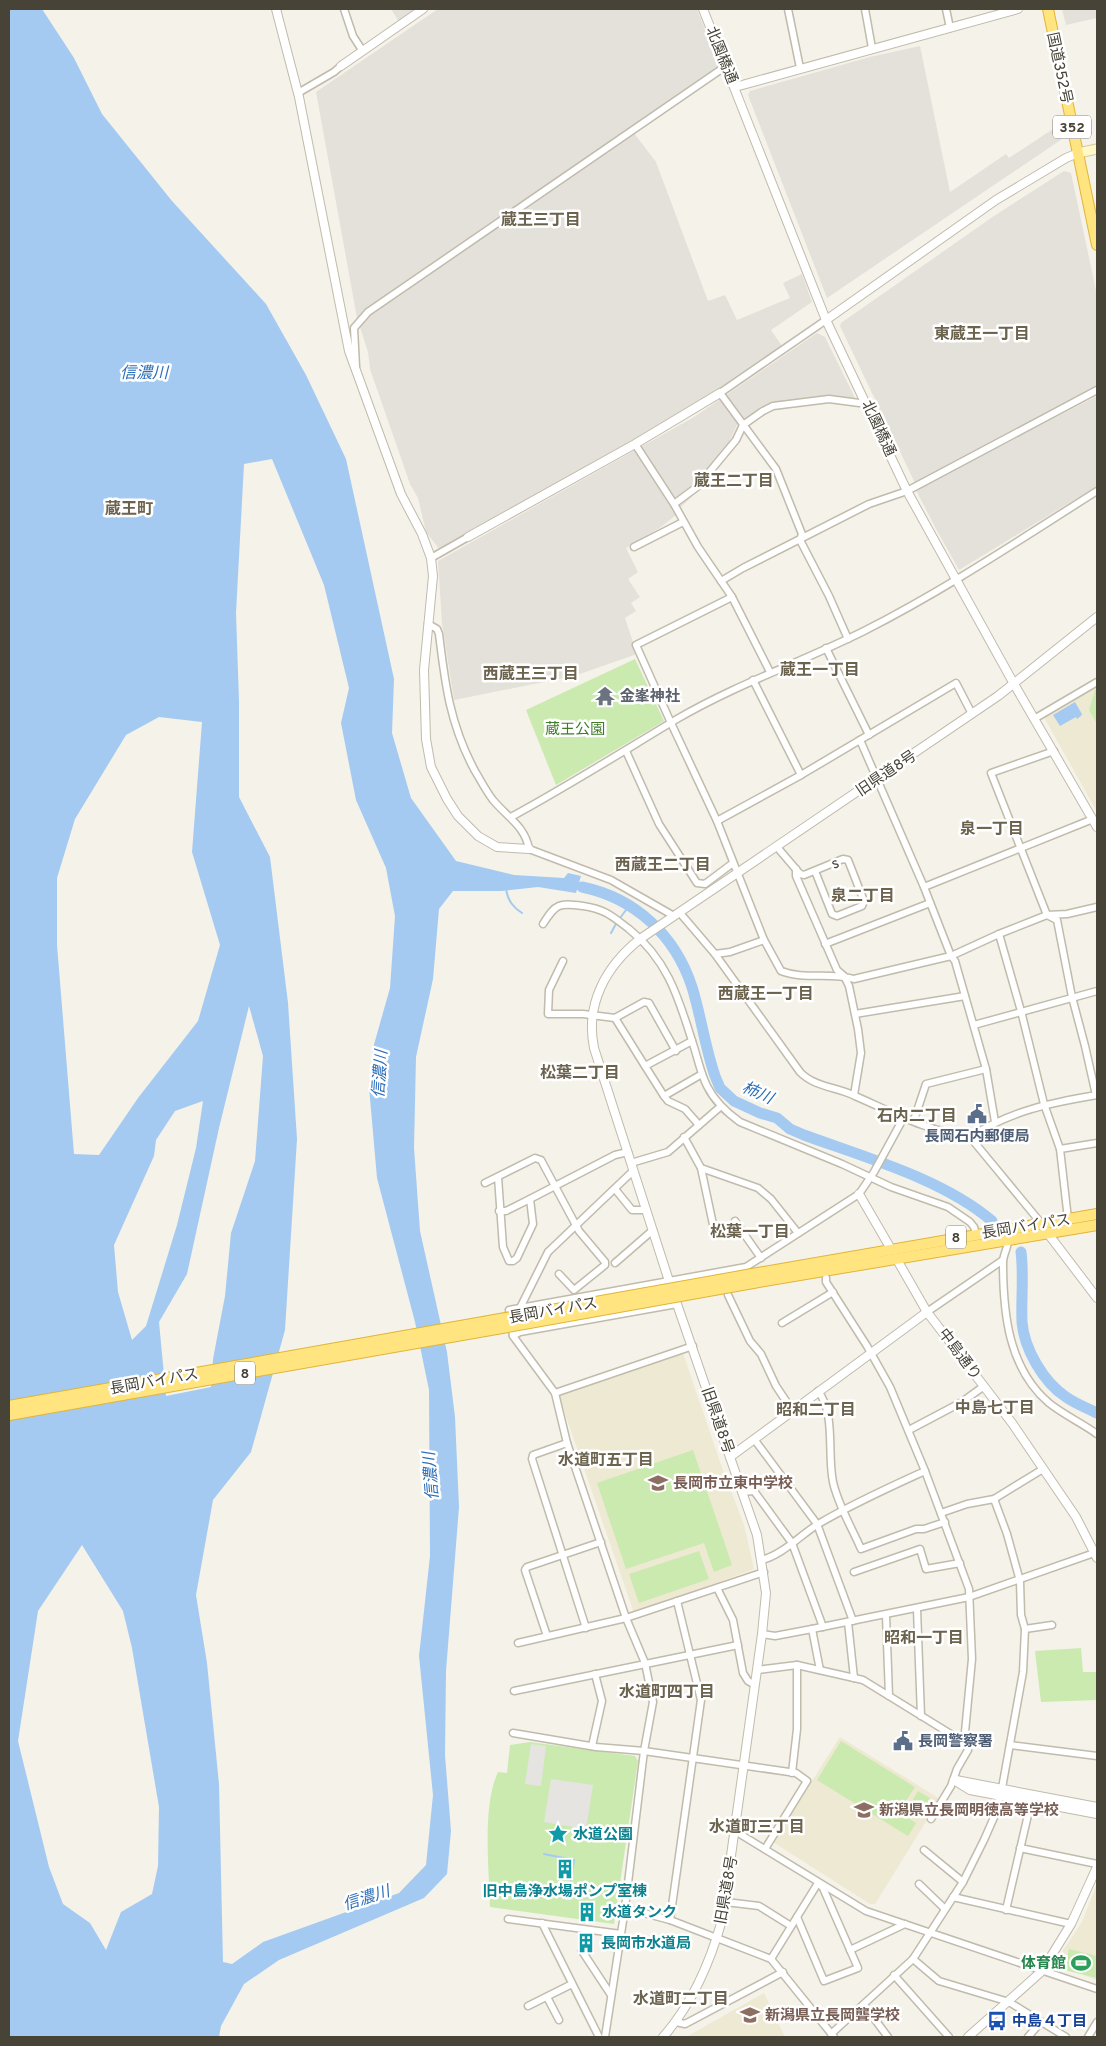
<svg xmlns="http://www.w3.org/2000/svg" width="1106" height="2046" viewBox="0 0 1106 2046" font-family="Overpass,'Noto Sans JP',sans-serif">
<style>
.industrial{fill:#e4e1da}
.education{fill:#eee9d2}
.green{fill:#caeab0}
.parking{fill:#e6e4e0}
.water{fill:#a4caf2;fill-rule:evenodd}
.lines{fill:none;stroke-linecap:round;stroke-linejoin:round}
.stream{stroke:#a4caf2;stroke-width:2}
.river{stroke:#a4caf2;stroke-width:11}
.minor-casing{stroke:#c0bbab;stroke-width:9}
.tertiary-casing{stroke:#c0bbab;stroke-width:10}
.secondary-casing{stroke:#d6cb97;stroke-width:11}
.trunk-casing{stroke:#e1b536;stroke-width:12}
.minor{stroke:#fff;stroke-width:6}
.tertiary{stroke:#fff;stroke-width:8}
.secondary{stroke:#fff8c8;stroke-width:9}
.trunk{stroke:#ffe480;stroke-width:10}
.trunk-bridge-casing{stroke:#e1b536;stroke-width:12;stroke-linecap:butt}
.trunk-bridge{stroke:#ffe480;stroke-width:10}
.labels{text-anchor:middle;stroke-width:5;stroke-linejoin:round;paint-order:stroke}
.shield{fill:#fff;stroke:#7f7b73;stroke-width:1}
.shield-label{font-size:14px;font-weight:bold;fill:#484337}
.street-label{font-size:15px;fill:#484337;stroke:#fff}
.worship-label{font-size:15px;font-weight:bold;fill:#5b616d;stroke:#fff;text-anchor:start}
.park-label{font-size:15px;fill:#3f7c28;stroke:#fff}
.service-label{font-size:15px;font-weight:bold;fill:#4e5e75;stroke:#fff}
.education-label{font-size:15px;font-weight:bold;fill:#785e54;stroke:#fff;text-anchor:start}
.culture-label{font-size:15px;font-weight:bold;fill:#0d838f;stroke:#fff;text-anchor:start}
.leisure-label{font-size:15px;font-weight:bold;fill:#27864d;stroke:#fff;text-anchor:end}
.transit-label{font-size:15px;font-weight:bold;fill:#164399;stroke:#fff;text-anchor:start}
.neighbourhood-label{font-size:16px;font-weight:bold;fill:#6c634e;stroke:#fff}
.water-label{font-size:16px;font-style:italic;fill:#2c6eb8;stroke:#fff}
</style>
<rect width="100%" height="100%" fill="#f5f2e9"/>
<!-- industrial -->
<g class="industrial">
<polygon points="391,9 418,9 399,22"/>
<polygon points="438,9 697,9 718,62 716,71 634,133 656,162 708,301 725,295 737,320 790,298 783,283 802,274 812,302 771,330 782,346 699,402 661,426 440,550 426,532 418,498 410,484 370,369 368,352 357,318 316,92"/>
<polygon points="1062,9 1097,9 1097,18 1066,25"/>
<polygon points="920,46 950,192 1006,154 1009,158 1062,123 1065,137 827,298 748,95 750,91 870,57"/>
<polygon points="1064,171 1071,173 1097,295 1097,386 915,483 840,326 841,323 994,216"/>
<polygon points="817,333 825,337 856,400 832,396 772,403 761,407 737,425 713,477 682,506 676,515 661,527 626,548 638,572 628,579 640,597 631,603 636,611 625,618 637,654 574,676 454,700 442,623 438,561 694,417"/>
<polygon points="1097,396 1097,486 959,570 935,527 916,490"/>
</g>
<!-- education -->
<g class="education">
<polygon points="1097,686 1097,812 1044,717"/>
<polygon points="683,1353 720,1462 744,1525 754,1569 634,1613 559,1396"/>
<polygon points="840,1737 940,1799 875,1904 870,1904 773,1842"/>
<polygon points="1097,1884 1097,1980 1054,1964 1082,1922"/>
<polygon points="764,1993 785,2037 686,2037"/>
</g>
<!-- green -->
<g class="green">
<polygon points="635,659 664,721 556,785 526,710"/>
<polygon points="1097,688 1097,724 1089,710 1095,690"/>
<polygon points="693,1450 732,1565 714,1572 704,1543 626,1569 597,1483"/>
<polygon points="699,1551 709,1579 639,1603 629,1574"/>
<polygon points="1081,1648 1083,1672 1097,1672 1097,1700 1041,1702 1035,1651"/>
<polygon points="841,1741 915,1787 899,1812 916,1823 908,1836 817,1780"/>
<path d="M530 1742 635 1756 638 1761 614 1924 490 1907C489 1868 482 1806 498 1772L507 1773 510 1745Z"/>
<polygon points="918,1791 930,1798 917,1820 905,1813"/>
<polygon points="1069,1949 1097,1956 1097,1978 1064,1970"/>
</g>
<!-- parking -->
<g class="parking">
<polygon points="531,1744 546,1746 541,1786 525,1784"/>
<polygon points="551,1779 593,1785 586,1829 544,1822"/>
</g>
<!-- water -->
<g class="water">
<path d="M9 9H42L74 58 102 114 172 201 266 304 306 375 346 459 394 679 392 733 411 798 456 861 514 875 564 878 568 873 581 876 576 893 538 887 502 891H453L439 909 433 979 416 1057 414 1148 420 1231 447 1352 455 1417 459 1507 446 1671 445 1755 451 1831 447 1874 424 1898 279 1960 244 1984 221 2026 219 2037H9ZM272 459 324 585 349 688 341 723 356 800 386 868 395 916 390 988 373 1048 369 1087 377 1178 415 1322 429 1390 430 1556 419 1656 433 1795 426 1865 399 1893 263 1942 232 1964 223 1962 219 1784 207 1663 196 1595 213 1500 251 1452 285 1330 297 1139 288 1003 270 857 239 797V701L236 613 244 464ZM159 717 202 722 192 852 220 945 198 1021 138 1098 99 1155 74 1154 57 945V878L75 819 126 735ZM249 1006 263 1056 255 1161 231 1233 225 1296 213 1359 211 1387 166 1396 159 1322 187 1274 219 1128ZM203 1101 196 1148 177 1225 146 1326 132 1340 118 1292 114 1245 154 1156 156 1140 175 1111ZM82 1545 123 1611 132 1648 159 1807 158 1866 152 1894 121 1912 106 1950 90 1923 63 1904 49 1867 18 1741 38 1611Z"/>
<polygon points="1075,702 1082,714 1081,716 1077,719 1076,717 1060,726 1053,715"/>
</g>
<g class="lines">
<!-- stream -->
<g class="stream">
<path d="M506 889C508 901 513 907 522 913"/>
<polyline points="620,918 629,906"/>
<polyline points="611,933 617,922"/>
<polyline points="544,1854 574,1860 568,1898 564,1898"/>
</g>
<!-- river -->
<g class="river">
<path d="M582 887C635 898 675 935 692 987 701 1016 705 1047 715 1076L720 1088 734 1101 760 1113 777 1118 790 1129 804 1135C864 1157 943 1179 992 1221"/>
<path d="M1021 1252C1024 1275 1021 1298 1022 1322 1024 1348 1043 1382 1066 1397 1076 1404 1087 1408 1097 1413"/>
</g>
<defs>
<g id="minor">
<polyline points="344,9 353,36 362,50"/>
<polyline points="788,9 800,68"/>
<polyline points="865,9 872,48"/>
<polyline points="946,9 950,28"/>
<polyline points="298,93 334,72 341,66"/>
<polyline points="826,320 720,393 776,469 802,534 800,540 829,596 848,639"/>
<polyline points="356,367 354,328 368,312 726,66"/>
<polyline points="635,444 674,504 698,547 732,597 770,672"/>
<polyline points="674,504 697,487 736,440 743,425 763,411 773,406 829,399 867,404"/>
<polyline points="634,547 683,522"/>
<polyline points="431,558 468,537"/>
<polyline points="721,581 743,568 869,504 907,491 1097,390"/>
<path d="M732 597 636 645 671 723 717 821 764 940 781 971C804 980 831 972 854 979L951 956 999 934 1047 915 1067 914 1097 907"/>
<path d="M428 624 437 629 439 634C445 684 450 725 475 771 481 781 486 791 493 800 507 817 525 826 529 849L611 880 674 916"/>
<polyline points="826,648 869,735"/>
<polyline points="753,680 801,775"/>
<polyline points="1034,719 1097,682"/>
<polyline points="860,740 924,887 951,956 955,961 986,1069 995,1122"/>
<polyline points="626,751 659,824 697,883 705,884 733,863"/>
<polyline points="1054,751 991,773 1047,915 1057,920 1072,997 1085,1046 1096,1095"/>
<path d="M511 817C568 786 622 752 677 719 737 684 802 662 864 631 945 590 1021 539 1097 491"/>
<polyline points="717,821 801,775 956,683 972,714"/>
<polyline points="777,847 800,874 804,875 843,859 848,860 864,901 862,906 837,916 832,914 815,871"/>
<polyline points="796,869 796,876 837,970 844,976 849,986 858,1029 861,1053 854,1095"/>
<polyline points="924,887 1093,819"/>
<path d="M680 913 715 954 800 1072C814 1087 837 1087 855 1096 892 1112 929 1132 970 1137 1011 1111 1049 1103 1097 1095"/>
<path d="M543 924C556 903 559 903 583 906 605 909 612 916 629 929 669 961 679 1000 694 1047 698 1060 701 1074 707 1086 715 1102 726 1112 740 1122L842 1164 891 1187 948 1207 970 1222 974 1227 976 1234"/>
<polyline points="999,934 1021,1011 1044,1104 1060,1149 1068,1219"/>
<polyline points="825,944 930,903"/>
<polyline points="715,954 730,952 764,940"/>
<polyline points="563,961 549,990 548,1014 583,1014 615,1018 644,1002 649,1003 676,1051"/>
<polyline points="855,1014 965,996"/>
<polyline points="615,1018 645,1066 692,1041"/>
<polyline points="974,1025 1097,991"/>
<polyline points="645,1066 664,1096 668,1101 685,1109 699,1125"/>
<polyline points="664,1096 702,1074"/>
<polyline points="914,1120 926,1084 986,1069"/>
<polyline points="684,1137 701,1168 758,1188 771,1199 798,1233"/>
<polyline points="970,1137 1041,1223"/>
<polyline points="1060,1149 1097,1143"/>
<polyline points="631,1163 668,1152 720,1107"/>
<polyline points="701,1168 714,1229"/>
<polyline points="498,1177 503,1247 509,1261 513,1261 517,1258 533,1224 530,1199"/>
<polyline points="485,1183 535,1158 541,1160 579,1231 605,1262 605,1265 574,1290 559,1274"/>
<polyline points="615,1189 632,1210 646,1210"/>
<polyline points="499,1211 506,1211 530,1199 615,1155 628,1152"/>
<polyline points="735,1221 761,1258"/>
<path d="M1008 1240C1008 1248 1003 1255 1003 1262 1003 1312 1008 1368 1049 1403 1064 1415 1082 1423 1097 1434"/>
<polyline points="615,1263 653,1230"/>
<polyline points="826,1278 826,1282 867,1346 890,1387 925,1471 969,1589 972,1659 965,1732 968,1750 957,1769 951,1786 931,1819"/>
<polyline points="728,1295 750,1341 761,1354 776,1386 792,1410"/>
<polyline points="520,1308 548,1252 633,1171"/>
<polyline points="927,1312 1003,1260"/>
<polyline points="782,1323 833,1292"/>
<polyline points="513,1336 520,1332 677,1304"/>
<path d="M818 1391C836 1414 827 1454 833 1482 838 1505 852 1528 861 1549L916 1529H924L945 1522"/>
<polyline points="555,1393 693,1346"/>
<polyline points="909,1430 962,1402 984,1386"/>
<polyline points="754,1439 817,1524 853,1621"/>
<polyline points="567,1443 533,1455 532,1459 586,1628"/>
<polyline points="742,1492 754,1491 792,1543 823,1627"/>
<polyline points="941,1513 967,1504 994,1499 1043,1469"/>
<path d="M762 1560C784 1554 801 1534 820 1523 854 1503 890 1487 925 1471"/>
<polyline points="854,1572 920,1549 926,1569 960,1563"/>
<polyline points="717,1588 733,1620 743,1673 748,1681 755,1685"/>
<polyline points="917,1609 921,1716"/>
<polyline points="886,1615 889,1696"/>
<polyline points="848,1622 854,1678"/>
<polyline points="812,1629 820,1670"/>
<polyline points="1025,1629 1052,1625"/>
<polyline points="762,1634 775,1636 812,1629 969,1597 1097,1552"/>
<polyline points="547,1636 525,1570 527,1567 601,1542"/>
<polyline points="518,1643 626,1618 764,1572"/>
<polyline points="757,1670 797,1665 863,1680 967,1744"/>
<polyline points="514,1691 738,1645"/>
<polyline points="513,1733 596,1747 644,1751 796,1773 807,1781 765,1849"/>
<polyline points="1010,1745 1097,1756"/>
<polyline points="592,1746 602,1701 595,1674"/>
<polyline points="792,1773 797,1729 797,1665"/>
<polyline points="735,1831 866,1911 1097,1989"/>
<polyline points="1020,1848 1097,1864"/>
<polyline points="924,1850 963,1882"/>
<polyline points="919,1884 945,1909"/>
<polyline points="953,1897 1071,1924"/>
<polyline points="726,1902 759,1906 791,1926"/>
<polyline points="625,1908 670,1920 771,1959 834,2037"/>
<polyline points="1006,1910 1031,1802"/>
<polyline points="797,1917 824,1981 858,1968 823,1888 819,1884"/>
<polyline points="508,1919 621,1934"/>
<polyline points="670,1920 701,1700 677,1601"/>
<polyline points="542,1923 599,2037"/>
<polyline points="850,1950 905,1924"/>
<polyline points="582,1951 611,1995"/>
<polyline points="771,1959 818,1883"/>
<polyline points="913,1959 939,1981 1009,2002 1066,2037"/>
<polyline points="894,1975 949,2037"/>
<polyline points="547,1997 559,2020"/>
<polyline points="864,2005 888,2037"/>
<polyline points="528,2006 572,1984"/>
<polyline points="676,2022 685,2024 783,1972"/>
<polyline points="831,2034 913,1959 963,1882 984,1840 995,1815 1002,1788 1023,1672 1025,1629 1021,1615 1020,1581 1007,1534 994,1499"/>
<polyline points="605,2037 625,1908 644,1751 653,1702 645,1663 626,1618 567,1443 555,1393 513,1336 509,1310 746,1267 859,1194 874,1172 904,1117"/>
<polyline points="1028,2037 1040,2023"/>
<polyline points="1088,2037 1097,2022"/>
</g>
<g id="tertiary">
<polyline points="276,9 299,97 349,351 401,494 422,534 431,558 433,576 424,670 426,739 431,767 447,799 458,816 478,836 497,847 529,849"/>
<polyline points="703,9 826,320 907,491 1014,684 1097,827"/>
<polyline points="341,66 423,9"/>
<polyline points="735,87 1018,9"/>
<polyline points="826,320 996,200 1066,158 1078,153"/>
<polyline points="468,537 635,444 720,393"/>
<polyline points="859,1194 891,1249"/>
<polyline points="1046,1231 1097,1298"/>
<polyline points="896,1258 927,1312 1012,1423 1076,1517 1097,1558"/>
<polyline points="730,1457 927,1312"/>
<polyline points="954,1780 970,1790 1097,1814"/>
<polyline points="956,1780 1097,1807"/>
<path d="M663 2037C693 2003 710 1963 722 1920L762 1634 766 1593 757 1535 669 1281 594 1048C585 1004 606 966 640 939L998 696 1097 617"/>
<polyline points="968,2037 1042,1971 1071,1924 1097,1867"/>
</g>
<polyline id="secondary" points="1078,153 1097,149"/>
<g id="trunk">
<polyline points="1048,9 1097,245"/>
<polyline points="752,1274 1097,1214"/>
<polyline points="753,1283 1097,1225"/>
<polyline points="9,1406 500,1319"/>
<polyline points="9,1415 502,1328"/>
</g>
</defs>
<!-- minor casing -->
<use href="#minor" class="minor-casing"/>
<!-- tertiary casing -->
<use href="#tertiary" class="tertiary-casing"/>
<!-- secondary casing -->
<use href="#secondary" class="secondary-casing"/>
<!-- trunk casing -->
<use href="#trunk" class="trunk-casing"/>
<!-- minor -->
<use href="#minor" class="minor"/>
<!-- tertiary -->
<use href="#tertiary" class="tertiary"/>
<!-- secondary -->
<use href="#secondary" class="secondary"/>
<!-- trunk -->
<use href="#trunk" class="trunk"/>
<defs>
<g id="trunk-bridge">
<polyline points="500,1319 752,1274"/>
<polyline points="502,1328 753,1283"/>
</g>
</defs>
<!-- trunk-bridge casing -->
<use href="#trunk-bridge" class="trunk-bridge-casing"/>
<!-- trunk-bridge -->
<use href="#trunk-bridge" class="trunk-bridge"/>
</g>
<!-- icons -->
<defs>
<symbol id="temple-bare" viewBox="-9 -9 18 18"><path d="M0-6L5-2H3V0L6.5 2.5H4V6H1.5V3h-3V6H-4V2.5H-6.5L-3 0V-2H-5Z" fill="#6b7280" stroke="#fff" stroke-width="2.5" paint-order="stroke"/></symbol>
<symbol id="civic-bare" viewBox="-9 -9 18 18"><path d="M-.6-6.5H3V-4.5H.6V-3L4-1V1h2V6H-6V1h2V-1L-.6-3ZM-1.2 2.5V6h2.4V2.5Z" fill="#5c6f8a" stroke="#fff" stroke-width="2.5" paint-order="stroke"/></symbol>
<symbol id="school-bare" viewBox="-9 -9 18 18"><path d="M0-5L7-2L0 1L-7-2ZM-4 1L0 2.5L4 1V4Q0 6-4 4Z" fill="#8d6e63" stroke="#fff" stroke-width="2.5" paint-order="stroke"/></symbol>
<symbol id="sight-bare" viewBox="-9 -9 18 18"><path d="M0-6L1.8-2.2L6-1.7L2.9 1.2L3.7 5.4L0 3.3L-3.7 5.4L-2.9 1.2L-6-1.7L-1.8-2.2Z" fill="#0f9aa8" stroke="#fff" stroke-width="2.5" paint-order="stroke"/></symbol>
<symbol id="building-bare" viewBox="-9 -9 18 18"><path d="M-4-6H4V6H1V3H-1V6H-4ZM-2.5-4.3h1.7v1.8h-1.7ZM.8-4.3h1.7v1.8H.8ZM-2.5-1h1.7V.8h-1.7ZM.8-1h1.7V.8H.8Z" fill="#0f9aa8" stroke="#fff" stroke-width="2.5" paint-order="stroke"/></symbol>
<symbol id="stadium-bare" viewBox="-9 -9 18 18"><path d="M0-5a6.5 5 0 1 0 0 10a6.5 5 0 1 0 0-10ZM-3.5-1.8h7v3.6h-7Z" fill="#2e9e5b" stroke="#fff" stroke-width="2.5" paint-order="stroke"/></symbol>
<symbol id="bus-bare" viewBox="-9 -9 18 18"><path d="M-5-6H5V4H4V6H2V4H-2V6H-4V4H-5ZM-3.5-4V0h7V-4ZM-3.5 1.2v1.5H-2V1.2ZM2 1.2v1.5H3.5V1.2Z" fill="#1a4fb4" stroke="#fff" stroke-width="2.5" paint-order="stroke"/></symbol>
</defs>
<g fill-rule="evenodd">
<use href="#temple-bare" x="591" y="682" width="28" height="28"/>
<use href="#civic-bare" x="963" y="1100" width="28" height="28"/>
<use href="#school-bare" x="644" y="1469" width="28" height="28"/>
<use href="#civic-bare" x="889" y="1727" width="28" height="28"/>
<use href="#school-bare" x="850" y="1796" width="28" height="28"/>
<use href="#sight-bare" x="544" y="1820" width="28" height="28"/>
<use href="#building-bare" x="551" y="1855" width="28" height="28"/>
<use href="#building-bare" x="573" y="1898" width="28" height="28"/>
<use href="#building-bare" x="572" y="1929" width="28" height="28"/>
<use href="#stadium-bare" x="1067" y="1949" width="28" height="28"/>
<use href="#school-bare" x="736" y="2001" width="28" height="28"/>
<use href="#bus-bare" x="983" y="2007" width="28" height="28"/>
</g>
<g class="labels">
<!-- shield labels -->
<g class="shield">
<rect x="1053" y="115.5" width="38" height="23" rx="4"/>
<rect x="946" y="1225.5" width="20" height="23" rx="4"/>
<rect x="235" y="1361.5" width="20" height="23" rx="4"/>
</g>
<g class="shield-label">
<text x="1072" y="132">352</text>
<text x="956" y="1242">8</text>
<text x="245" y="1378">8</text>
</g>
<!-- street labels -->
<g class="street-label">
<text transform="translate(722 55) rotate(68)" y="5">北園橋通</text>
<text transform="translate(1060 68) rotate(78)" y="5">国道352号</text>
<text transform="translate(879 428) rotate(65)" y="5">北園橋通</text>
<text transform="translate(886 773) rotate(-34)" y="5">旧県道8号</text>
<text transform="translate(835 863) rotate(-20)" y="5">s</text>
<text transform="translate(1026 1226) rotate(-9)" y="5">長岡バイパス</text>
<text transform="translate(553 1310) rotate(-10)" y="5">長岡バイパス</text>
<text transform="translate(960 1354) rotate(53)" y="5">中島通り</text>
<text transform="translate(154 1381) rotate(-10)" y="5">長岡バイパス</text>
<text transform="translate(718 1420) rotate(71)" y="5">旧県道8号</text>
<text transform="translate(726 1890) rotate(-80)" y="5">旧県道8号</text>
</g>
<!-- worship labels -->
<g class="worship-label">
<text x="620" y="701">金峯神社</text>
</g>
<!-- park labels -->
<g class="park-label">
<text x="575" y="734">蔵王公園</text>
</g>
<!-- service labels -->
<g class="service-label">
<text x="977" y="1141">長岡石内郵便局</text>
<text x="918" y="1746" text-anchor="start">長岡警察署</text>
</g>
<!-- education labels -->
<g class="education-label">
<text x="673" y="1488">長岡市立東中学校</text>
<text x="879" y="1815">新潟県立長岡明徳高等学校</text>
<text x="765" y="2020">新潟県立長岡聾学校</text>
</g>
<!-- culture labels -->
<g class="culture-label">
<text x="573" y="1839">水道公園</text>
<text x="565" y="1896" text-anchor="middle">旧中島浄水場ポンプ室棟</text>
<text x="602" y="1917">水道タンク</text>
<text x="601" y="1948">長岡市水道局</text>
</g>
<!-- leisure labels -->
<g class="leisure-label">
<text x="1066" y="1968">体育館</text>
</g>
<!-- transit labels -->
<g class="transit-label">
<text x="1012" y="2026">中島４丁目</text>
</g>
<!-- neighbourhood labels -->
<g class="neighbourhood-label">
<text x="541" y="225">蔵王三丁目</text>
<text x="982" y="339">東蔵王一丁目</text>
<text x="734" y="486">蔵王二丁目</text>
<text x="129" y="514">蔵王町</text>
<text x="820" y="675">蔵王一丁目</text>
<text x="531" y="679">西蔵王三丁目</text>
<text x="992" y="834">泉一丁目</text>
<text x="663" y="870">西蔵王二丁目</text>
<text x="863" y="901">泉二丁目</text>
<text x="766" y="999">西蔵王一丁目</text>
<text x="580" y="1078">松葉二丁目</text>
<text x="917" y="1121">石内二丁目</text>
<text x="750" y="1237">松葉一丁目</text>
<text x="995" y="1413">中島七丁目</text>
<text x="816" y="1415">昭和二丁目</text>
<text x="606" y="1465">水道町五丁目</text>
<text x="924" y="1643">昭和一丁目</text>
<text x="667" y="1697">水道町四丁目</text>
<text x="757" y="1832">水道町三丁目</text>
<text x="681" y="2004">水道町二丁目</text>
</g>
<!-- water labels -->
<g class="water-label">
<text x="144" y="378">信濃川</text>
<text transform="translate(379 1074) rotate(-86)" y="6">信濃川</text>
<text transform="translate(758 1092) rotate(24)" y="6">柿川</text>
<text transform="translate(430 1476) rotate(-95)" y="6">信濃川</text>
<text transform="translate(366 1897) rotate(-18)" y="6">信濃川</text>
</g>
</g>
<!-- border -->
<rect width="1106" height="2046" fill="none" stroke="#484337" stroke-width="20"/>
</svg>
